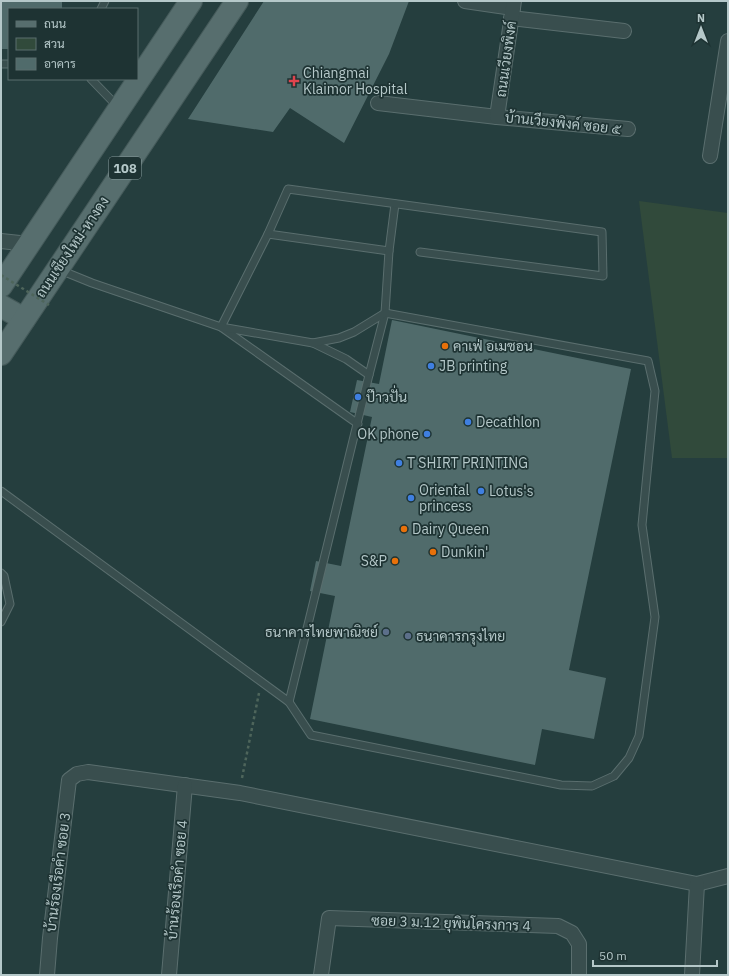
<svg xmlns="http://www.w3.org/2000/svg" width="729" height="976" viewBox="0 0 729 976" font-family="'IBM Plex Sans',Sarabun,sans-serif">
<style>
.green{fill:#314a3b}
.building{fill:#506b6b}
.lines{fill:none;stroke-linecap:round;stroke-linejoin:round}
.service-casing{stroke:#5a6e6e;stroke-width:9}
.minor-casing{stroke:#5a6e6e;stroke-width:16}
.primary-casing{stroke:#455a5a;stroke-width:24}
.path{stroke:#4e655b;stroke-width:2.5;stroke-dasharray:3 3;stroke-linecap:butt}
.service{stroke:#394e4e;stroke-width:7}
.minor{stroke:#394e4e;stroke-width:14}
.primary{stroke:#576e6e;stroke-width:22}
.path-bridge{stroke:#4e655b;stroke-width:2.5;stroke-dasharray:3 3;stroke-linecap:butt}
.health-dot{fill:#e0444e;stroke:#1e3333;stroke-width:1.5}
.food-dot{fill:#e8710a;stroke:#1e3333;stroke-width:1.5}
.shop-dot{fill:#3f7fe0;stroke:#1e3333;stroke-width:1.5}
.service-dot{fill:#5c6f8a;stroke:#1e3333;stroke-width:1.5}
.labels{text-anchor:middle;stroke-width:3.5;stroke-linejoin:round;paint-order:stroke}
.shield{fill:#1e3333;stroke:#889b9c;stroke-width:1}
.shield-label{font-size:13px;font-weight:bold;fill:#b5c8c9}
.street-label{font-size:14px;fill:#b5c8c9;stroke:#1e3333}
.poi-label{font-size:14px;fill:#b5c8c9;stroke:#1e3333;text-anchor:start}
</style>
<rect width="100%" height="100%" fill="#253e3e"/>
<!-- green -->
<polygon class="green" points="639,201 728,213 728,458 672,458"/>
<!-- building -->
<g class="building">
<polygon points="1,1 62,1 62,9 9,9 9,49 1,49"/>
<polygon points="264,1 409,1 389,54 344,143 290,108 273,132 188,119"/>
<polygon points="392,320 631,369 569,670 606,678 594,739 542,729 535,765 310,719 335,596 310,591 316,561 341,566 372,417 350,412 357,380 379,384"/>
</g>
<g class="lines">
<defs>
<g id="service">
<polyline points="101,9 105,1"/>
<polyline points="1,64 9,64"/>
<polyline points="91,79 118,107"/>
<polyline points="268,234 389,251"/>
<polyline points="369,375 385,313 389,251 395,204"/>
<polyline points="358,424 221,327 268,234 288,189 602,232 603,276 420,252"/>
<polyline points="1,491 289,702 369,375 346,359 313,343 221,327 92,283 60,270"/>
<polyline points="1,573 4,576 10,604 1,622"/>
<polyline points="289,702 311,735 561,785 592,786 614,776 629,758 639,736 655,617 642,525 655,391 648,361 385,313 354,332 339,338 313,343"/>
</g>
<g id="minor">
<polyline points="465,1 513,8"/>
<polyline points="511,18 624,31"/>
<polyline points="378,103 497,117 628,129"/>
<polyline points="497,117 514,1"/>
<polyline points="710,156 728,41"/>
<polyline points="1,241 29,244"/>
<polyline points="47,975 50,938 69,780 77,774 88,772 240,793 697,884 728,876"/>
<polyline points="169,975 185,785"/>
<polyline points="321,975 329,918 558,926 572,933 579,944 579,975"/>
<polyline points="692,975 697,884"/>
</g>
<g id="primary">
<polyline points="1,286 191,1"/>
<polyline points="1,306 24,319"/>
<polyline points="1,354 237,1"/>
</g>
</defs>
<!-- service casing -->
<use href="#service" class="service-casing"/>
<!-- minor casing -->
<use href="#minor" class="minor-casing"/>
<!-- primary casing -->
<use href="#primary" class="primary-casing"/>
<!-- path -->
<polyline class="path" points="242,778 259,693"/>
<!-- service -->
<use href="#service" class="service"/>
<!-- minor -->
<use href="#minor" class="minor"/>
<!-- primary -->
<use href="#primary" class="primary"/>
<!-- path-bridge -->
<polyline class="path-bridge" points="1,275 49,305"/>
</g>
<!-- markers -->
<path class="health-dot" d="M292 75h4v4h4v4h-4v4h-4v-4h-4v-4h4z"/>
<g class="food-dot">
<circle cx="445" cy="346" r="4"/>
<circle cx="404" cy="529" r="4"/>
<circle cx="433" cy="552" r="4"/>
<circle cx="395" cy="561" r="4"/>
</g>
<g class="shop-dot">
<circle cx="431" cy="366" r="4"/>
<circle cx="358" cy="397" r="4"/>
<circle cx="468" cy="422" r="4"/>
<circle cx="427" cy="434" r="4"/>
<circle cx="399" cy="463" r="4"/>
<circle cx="481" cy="491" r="4"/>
<circle cx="411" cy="498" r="4"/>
</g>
<g class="service-dot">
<circle cx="386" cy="632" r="4"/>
<circle cx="408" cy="636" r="4"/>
</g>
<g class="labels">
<!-- shield labels -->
<rect class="shield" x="109" y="157" width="32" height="22" rx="3"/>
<g class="shield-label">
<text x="125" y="173">108</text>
</g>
<!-- street labels -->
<g class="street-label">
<text transform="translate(506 59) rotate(-82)" y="5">ถนนเวียงพิงค์</text>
<text transform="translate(563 123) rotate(6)" y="5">บ้านเวียงพิงค์ ซอย ๕</text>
<text transform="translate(72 247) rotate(-56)" y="5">ถนนเชียงใหม่-หางดง</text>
<text transform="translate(58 872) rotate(-83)" y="5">บ้านร้องเรือคำ ซอย 3</text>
<text transform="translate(177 880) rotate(-85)" y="5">บ้านร้องเรือคำ ซอย 4</text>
<text transform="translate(451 923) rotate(2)" y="5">ซอย 3 ม.12 ยุพินโครงการ 4</text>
</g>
<!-- poi labels -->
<g class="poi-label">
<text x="303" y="78">Chiangmai<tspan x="303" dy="16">Klaimor Hospital</tspan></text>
<text x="453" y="351">คาเฟ่ อเมซอน</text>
<text x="439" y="371">JB printing</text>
<text x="366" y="402">ป๊าวปั่น</text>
<text x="476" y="427">Decathlon</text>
<text x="419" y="439" text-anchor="end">OK phone</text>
<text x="407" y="468">T SHIRT PRINTING</text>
<text x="419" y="495">Oriental<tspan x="419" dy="16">princess</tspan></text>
<text x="489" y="496">Lotus's</text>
<text x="412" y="534">Dairy Queen</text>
<text x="441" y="557">Dunkin'</text>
<text x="387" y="566" text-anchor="end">S&amp;P</text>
<text x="378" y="637" text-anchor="end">ธนาคารไทยพาณิชย์</text>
<text x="416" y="641">ธนาคารกรุงไทย</text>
</g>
</g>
<!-- border -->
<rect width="729" height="976" fill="none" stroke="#b5c8c9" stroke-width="4"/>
<!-- legend -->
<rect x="8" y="8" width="130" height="72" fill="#1e3333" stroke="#5a6f6f"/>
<rect x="16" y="21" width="20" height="6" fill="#576e6e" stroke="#5a6f6f"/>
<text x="44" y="28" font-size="12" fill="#b5c8c9">ถนน</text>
<rect x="16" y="38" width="20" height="12" fill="#314a3b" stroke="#5a6f6f"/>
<text x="44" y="48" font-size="12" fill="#b5c8c9">สวน</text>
<rect x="16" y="58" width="20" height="12" fill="#506b6b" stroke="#5a6f6f"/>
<text x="44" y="68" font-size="12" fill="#b5c8c9">อาคาร</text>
<!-- north arrow -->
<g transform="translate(701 28)" stroke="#1e3333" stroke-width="3" paint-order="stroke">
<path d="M0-3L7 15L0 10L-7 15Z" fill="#b5c8c9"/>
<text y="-6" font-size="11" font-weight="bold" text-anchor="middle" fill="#b5c8c9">N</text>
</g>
<!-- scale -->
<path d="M593 960v6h124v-6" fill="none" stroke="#b5c8c9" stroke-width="2"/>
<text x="599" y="960" font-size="12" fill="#b5c8c9" stroke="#1e3333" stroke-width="3" paint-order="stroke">50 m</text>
</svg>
